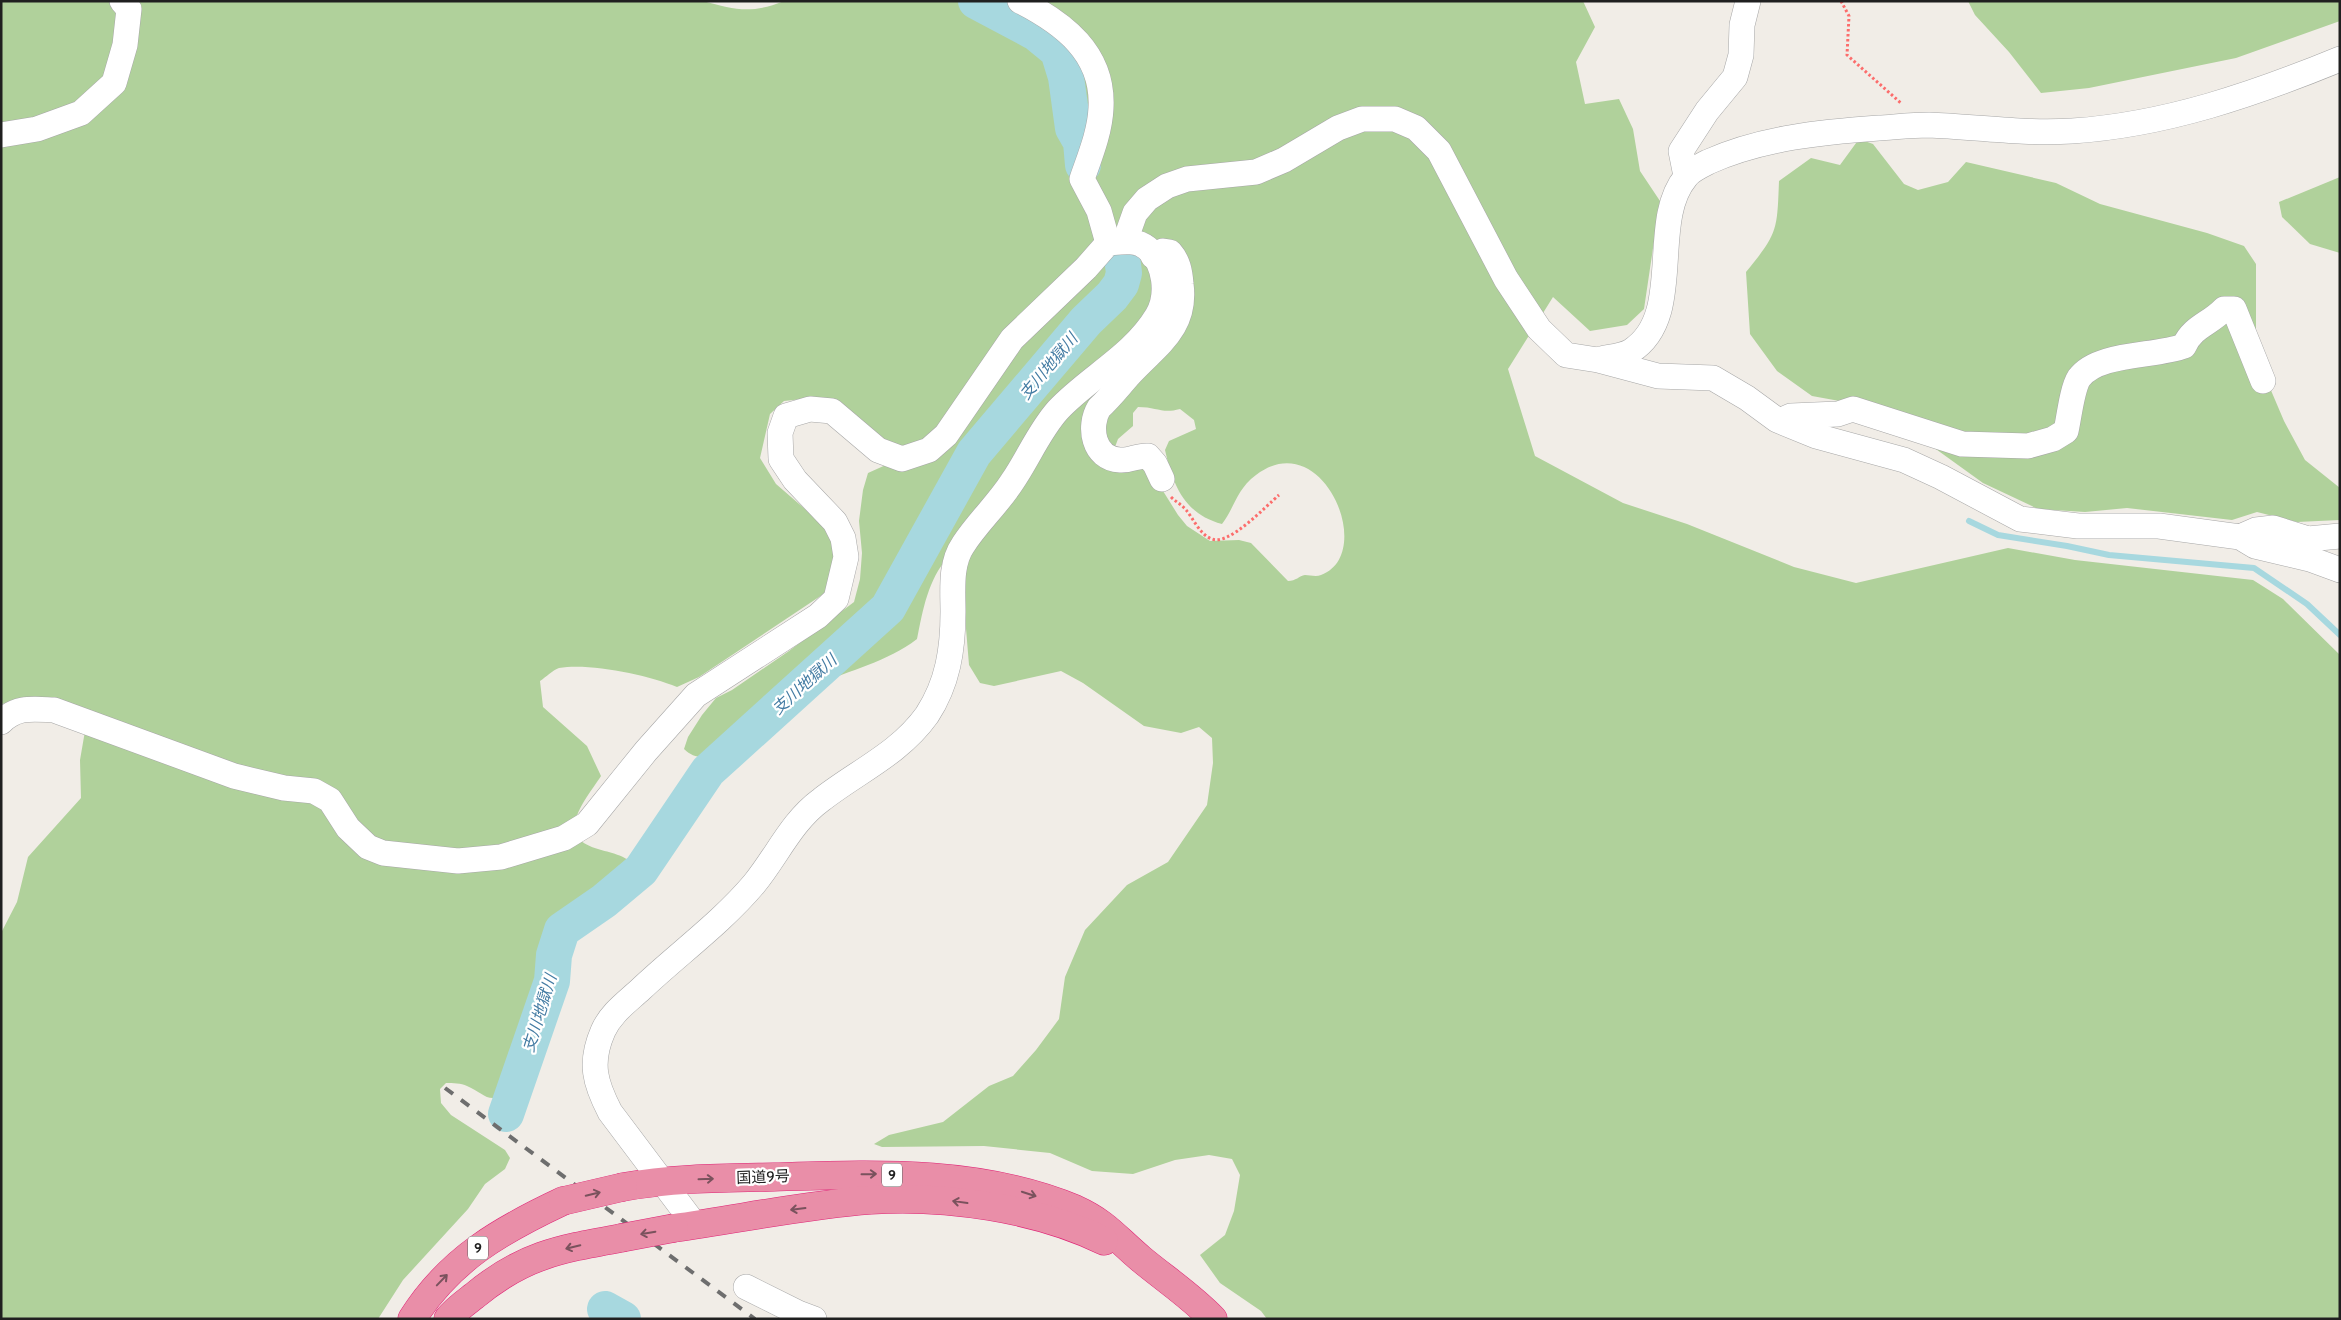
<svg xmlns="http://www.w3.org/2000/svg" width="2341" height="1320" viewBox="0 0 2341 1320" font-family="Cabin,'Noto Sans JP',sans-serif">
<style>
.forest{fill:#b0d19b;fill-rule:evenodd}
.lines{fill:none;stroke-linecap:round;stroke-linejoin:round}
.stream{stroke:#a7d8df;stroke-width:6}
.river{stroke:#a7d8df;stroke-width:36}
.minor-casing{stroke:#a7a7a7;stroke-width:26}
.highway-casing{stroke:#df2476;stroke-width:29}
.path{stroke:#fc6d6c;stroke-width:3;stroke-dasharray:2.5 2.5;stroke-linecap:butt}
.minor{stroke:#fff;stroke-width:25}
.highway{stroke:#e98ea8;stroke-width:28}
.rail{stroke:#6e6e6e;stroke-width:4;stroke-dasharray:10 10;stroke-linecap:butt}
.highway-bridge-casing{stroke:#df2476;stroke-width:29;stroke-linecap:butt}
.highway-bridge{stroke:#e98ea8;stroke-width:28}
.oneway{stroke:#7a525d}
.labels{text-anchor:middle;stroke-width:4.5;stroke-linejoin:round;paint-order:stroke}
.shield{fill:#fff;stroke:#636363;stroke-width:1}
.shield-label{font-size:14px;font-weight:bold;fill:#202020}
.street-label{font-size:15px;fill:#202020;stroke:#fff}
.water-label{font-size:16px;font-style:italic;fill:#447ca3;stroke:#fff}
</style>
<rect width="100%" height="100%" fill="#f1ede7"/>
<!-- forest -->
<g class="forest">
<path d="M1 1H703C735 10 752 14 784 1H1583L1595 27 1576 62 1585 104 1619 99 1633 129 1640 171 1660 201 1644 309 1627 325 1590 331 1553 297 1508 369 1535 456 1623 503 1687 524 1794 567 1856 583 2008 548 2075 560 2253 580 2283 599 2340 655V1319H1267L1261 1311 1220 1283 1200 1255 1225 1235 1234 1211 1240 1175 1232 1159 1209 1155 1175 1160 1133 1174 1092 1171 1050 1153 984 1146 882 1147 874 1144 889 1135 943 1122 989 1086 1013 1076 1036 1050 1059 1019 1065 977 1085 930 1127 885 1168 862 1207 805 1213 763 1212 738 1199 727 1181 733 1144 726 1083 683 1061 671 994 686 980 683 969 665 963 592 948 557C928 580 923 609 917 639 887 662 850 670 816 685 800 692 783 701 769 710 747 724 713 777 684 749L688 737 702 715 716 698 732 690 789 651 854 602 860 579 862 553 859 521 863 490 868 473 888 464 812 398 784 401 770 414 760 458 776 484 820 522 834 544 835 568 825 593 699 677 677 687C647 675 591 663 559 668 553 670 546 677 540 681L543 707 587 746 601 776C594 787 578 807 576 820 569 857 619 844 636 867L630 876 551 934 546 982 507 1093C488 1105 484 1093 467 1086 461 1083 453 1083 446 1083L440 1089 441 1103 451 1115 505 1150 510 1158 505 1169 485 1184 468 1209 403 1280 378 1319H1V933L17 902 28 857 81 798 80 760 85 731 36 700 1 704ZM1138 407C1157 407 1162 414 1180 409L1194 420 1196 429 1169 441 1165 450C1173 485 1184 514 1222 524 1235 507 1236 490 1256 475 1323 424 1377 555 1321 575 1316 577 1310 575 1305 575 1299 576 1296 581 1288 581L1251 543 1239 540 1210 541 1187 526 1178 515 1163 491 1138 463 1115 447 1118 439 1133 426V413Z"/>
<polygon points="1968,1 2340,1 2340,21 2236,58 2089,88 2041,93 2009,52 1975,15"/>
<path d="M1859 139 1873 144 1904 184 1918 190 1948 182 1966 162 2056 183 2100 204 2207 233 2244 246 2256 264V348L2267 381 2284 421 2305 460 2340 488V520L2297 522 2257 512 2232 520 2127 508 2085 512 2038 509 1983 483 1933 447 1867 406 1812 396 1777 371 1750 334 1746 272C1778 233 1777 231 1779 181L1811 158 1840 165Z"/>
<polygon points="2340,177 2340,253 2310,244 2282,217 2279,202"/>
</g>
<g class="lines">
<!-- stream -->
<polyline class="stream" points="1969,521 1998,535 2067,546 2109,555 2254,568 2307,604 2340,635"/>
<!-- river -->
<g class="river">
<polyline points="976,1 1036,33 1058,51 1066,77 1073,128 1081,142 1083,165"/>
<polyline points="506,1114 552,981 554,955 562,930 604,901 641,870 708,771 888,608 974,453 1086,321 1112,296 1121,284 1124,273 1122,257"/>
<polyline points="605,1309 623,1319"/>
</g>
<defs>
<g id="minor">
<path d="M1020 1C1063 23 1104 53 1101 108 1100 132 1090 156 1082 179L1099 211 1108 243"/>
<polyline points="1,135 37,129 81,113 114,83 125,45 129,9 122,1"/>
<polyline points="1686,176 1681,151 1707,111 1735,77 1741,55 1742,25 1748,1"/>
<polyline points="1125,241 1135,213 1147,199 1167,186 1187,179 1256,172 1284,160 1338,128 1362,119 1395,119 1416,128 1439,151 1506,279 1539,329 1566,355 1598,360 1658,376 1713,378 1747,398 1777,420 1816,436 1904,460 1941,477 2020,519 2078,526 2159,526 2240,537 2255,546 2310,559 2340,570"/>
<path d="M1153 256 1163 251 1170 252C1178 261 1180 271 1181 284 1187 328 1157 345 1131 373 1120 385 1111 397 1099 408 1088 426 1093 459 1120 460 1130 461 1138 455 1148 456L1155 464 1162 479"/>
<path d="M1601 359C1609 357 1623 356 1631 351 1686 316 1648 222 1686 177 1690 171 1702 165 1708 162 1761 138 1822 132 1879 128 1895 127 1912 125 1929 125 1976 127 2024 134 2072 131 2165 125 2255 94 2340 59"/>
<path d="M1782 420 1791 416 1838 414 1853 409 1962 444 2028 446 2053 439 2066 431C2069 418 2072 389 2079 378 2098 352 2155 357 2184 346 2193 326 2210 324 2224 309H2234L2263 381"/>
<polyline points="2240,537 2256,530 2273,528 2308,539 2340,536"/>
<path d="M1 722C17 706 33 709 54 710L234 776 284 788 314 791 330 800 348 828 368 847 383 853 458 861 501 857 564 838 587 824 646 751 696 695 818 616 836 599 846 557 843 538 835 522 795 480 781 459 780 433 786 416 810 409 832 411 878 450 902 459 929 450 946 435 1012 339 1086 268 1108 243C1121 242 1136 239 1147 248 1166 263 1169 296 1157 316 1133 356 1089 377 1058 410 1039 431 1028 459 1012 482 998 504 977 523 963 545 950 564 953 590 953 612 953 649 948 683 927 715 899 754 858 771 821 800 791 822 777 856 754 884 721 923 678 954 641 989 627 1002 611 1013 603 1031 589 1063 595 1083 610 1112L695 1225"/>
<polyline points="746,1287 798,1313 814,1319"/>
</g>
<g id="highway">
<path d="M623 1187C673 1178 723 1178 774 1177 875 1174 979 1169 1075 1209 1106 1223 1116 1238 1141 1259 1165 1279 1191 1296 1213 1319"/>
<path d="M674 1228C739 1219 804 1205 870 1200 944 1195 1037 1208 1104 1241"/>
<path d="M412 1319C450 1259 501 1230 563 1201"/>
<path d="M448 1319C455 1310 465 1303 474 1296 523 1255 560 1249 621 1238"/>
</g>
</defs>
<!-- minor casing -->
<use href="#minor" class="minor-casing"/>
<!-- highway casing -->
<use href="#highway" class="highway-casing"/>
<!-- path -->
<g class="path">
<polyline points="1841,1 1849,16 1847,55 1902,104"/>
<path d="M1171 497C1176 502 1181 504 1186 510 1193 518 1200 535 1212 539 1229 546 1266 506 1279 495"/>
</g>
<!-- minor -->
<use href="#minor" class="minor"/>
<!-- highway -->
<use href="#highway" class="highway"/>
<!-- rail -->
<polyline class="rail" points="445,1088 755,1319"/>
<defs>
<g id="highway-bridge">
<polyline points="563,1201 623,1187"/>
<polyline points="621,1238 674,1228"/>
</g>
</defs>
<!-- highway-bridge casing -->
<use href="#highway-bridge" class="highway-bridge-casing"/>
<!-- highway-bridge -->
<use href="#highway-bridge" class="highway-bridge"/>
</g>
<!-- one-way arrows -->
<defs><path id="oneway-shaft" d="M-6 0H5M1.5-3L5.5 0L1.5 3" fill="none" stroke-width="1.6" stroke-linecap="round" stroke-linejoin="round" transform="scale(1.25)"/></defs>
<g class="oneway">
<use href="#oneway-shaft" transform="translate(869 1174) rotate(-1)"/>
<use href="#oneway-shaft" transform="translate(706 1179) rotate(-2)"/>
<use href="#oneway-shaft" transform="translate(593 1194) rotate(-14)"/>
<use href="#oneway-shaft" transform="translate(1029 1194) rotate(18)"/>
<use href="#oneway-shaft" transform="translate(960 1202) rotate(-172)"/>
<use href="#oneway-shaft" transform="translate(798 1209) rotate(173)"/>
<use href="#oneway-shaft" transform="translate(648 1233) rotate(170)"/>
<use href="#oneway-shaft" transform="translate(573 1247) rotate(167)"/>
<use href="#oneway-shaft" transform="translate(442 1280) rotate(-46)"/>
</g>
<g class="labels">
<!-- shield labels -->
<g class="shield">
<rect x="882" y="1163.5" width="20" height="23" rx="4"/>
<rect x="468" y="1236.5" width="20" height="23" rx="4"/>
</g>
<g class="shield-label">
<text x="892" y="1180">9</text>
<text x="478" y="1253">9</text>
</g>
<!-- street labels -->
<g class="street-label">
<text transform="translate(763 1177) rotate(-2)" y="5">国道9号</text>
</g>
<!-- water labels -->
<g class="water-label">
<text transform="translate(1048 366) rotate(-50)" y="6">支川地獄川</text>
<text transform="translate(804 684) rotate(-42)" y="6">支川地獄川</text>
<text transform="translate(539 1013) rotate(-73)" y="6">支川地獄川</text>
</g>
</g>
<!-- border -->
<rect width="2341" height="1320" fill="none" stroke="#202020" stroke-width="5"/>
</svg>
